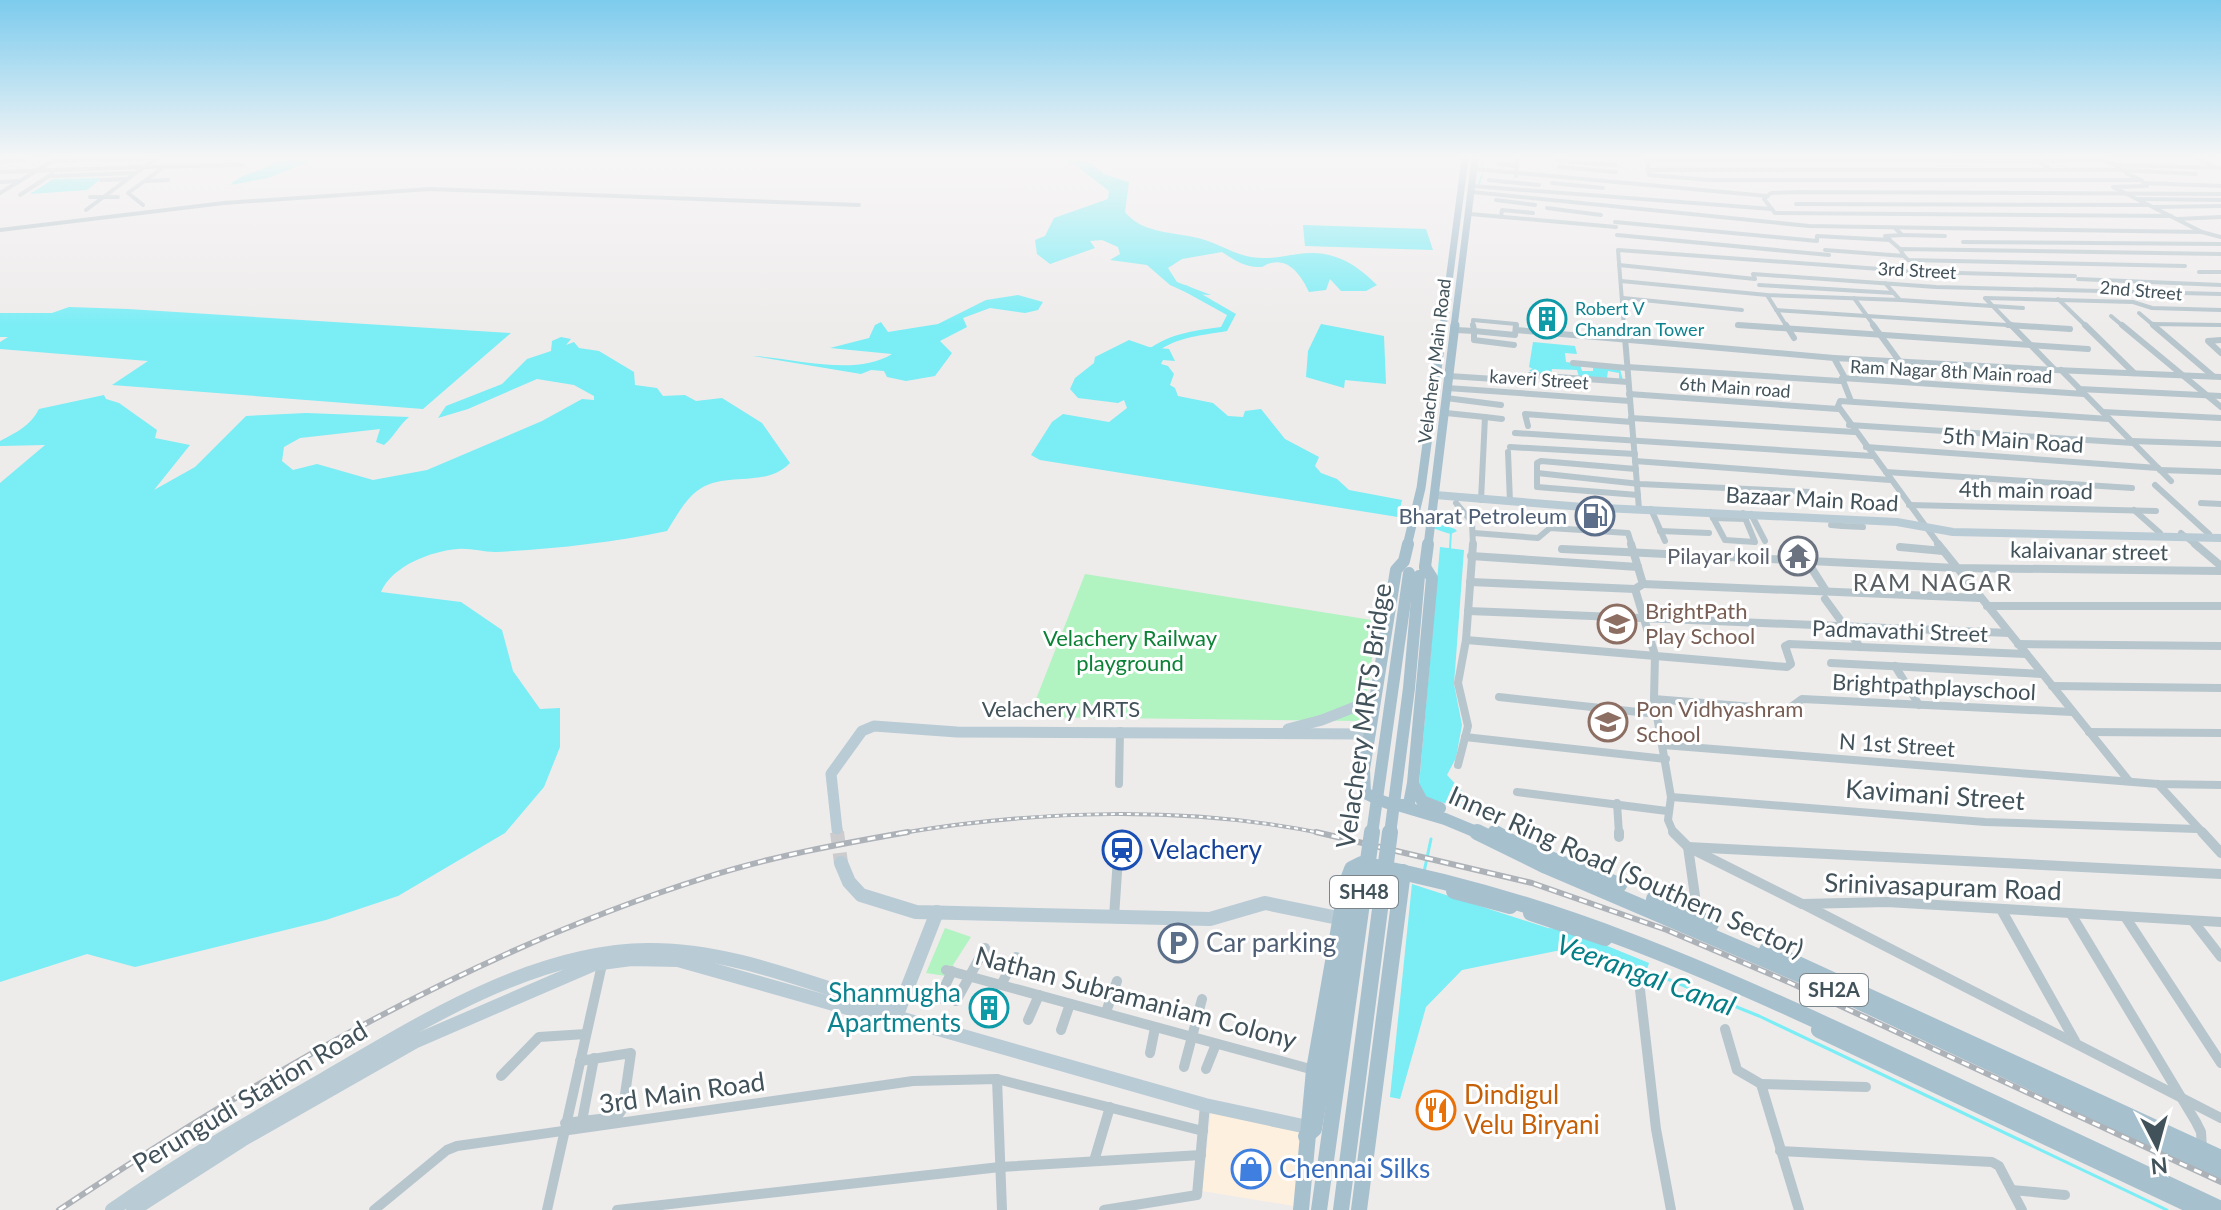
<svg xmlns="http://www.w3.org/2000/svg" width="2221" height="1210" viewBox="0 0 2221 1210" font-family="Lato,sans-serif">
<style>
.commercial{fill:#fef0df}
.green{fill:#b2f3c2}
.water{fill:#7aedf5}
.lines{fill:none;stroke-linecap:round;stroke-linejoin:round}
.stream-far1{stroke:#7aedf5;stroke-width:2}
.stream{stroke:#7aedf5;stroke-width:3}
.river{fill:#7aedf5;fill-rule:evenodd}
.secondary-tunnel-far1{stroke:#ccccce;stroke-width:11;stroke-dasharray:11 5;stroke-linecap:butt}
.secondary-tunnel{stroke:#ccccce;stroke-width:14;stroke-dasharray:14 7;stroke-linecap:butt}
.street-far3{stroke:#b7c6cd;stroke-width:4}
.street-far2{stroke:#b7c6cd;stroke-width:6}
.street-far1{stroke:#b7c6cd;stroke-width:8}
.street{stroke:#b7c6cd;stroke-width:10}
.secondary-far2{stroke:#b9cbd4;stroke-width:8}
.secondary-far1{stroke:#b9cbd4;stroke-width:11}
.secondary{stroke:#b9cbd4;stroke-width:14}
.primary-far3{stroke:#a7c0ce;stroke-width:7}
.primary-far2{stroke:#a7c0ce;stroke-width:9}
.primary-far1{stroke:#a7c0ce;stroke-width:12}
.primary{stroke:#a7c0ce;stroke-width:16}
.rail-far1-casing{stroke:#acb2b7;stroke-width:4}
.rail-casing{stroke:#acb2b7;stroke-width:6}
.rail-far1{stroke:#fff;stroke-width:2;stroke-dasharray:4;stroke-linecap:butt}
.rail{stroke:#fff;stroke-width:3;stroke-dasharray:8;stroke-linecap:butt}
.primary-bridge-far1{stroke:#a7c0ce;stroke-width:12}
.primary-bridge{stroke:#a7c0ce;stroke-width:16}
.labels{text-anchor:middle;stroke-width:6;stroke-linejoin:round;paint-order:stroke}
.far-street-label{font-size:18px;fill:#42525a;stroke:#fff}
.far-culture-label{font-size:18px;fill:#0d838f;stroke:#fff;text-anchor:start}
.shield{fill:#fff;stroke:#7b868c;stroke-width:2}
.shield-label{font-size:20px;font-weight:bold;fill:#42525a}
.street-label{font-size:22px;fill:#42525a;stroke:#fff}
.service-label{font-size:22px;fill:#4e5e75;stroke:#fff;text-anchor:end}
.worship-label{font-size:22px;fill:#5b616d;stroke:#fff;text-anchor:end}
.education-label{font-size:22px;fill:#785e54;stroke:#fff;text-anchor:start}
.park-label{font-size:22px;fill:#0c8236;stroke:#fff}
.neighbourhood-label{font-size:24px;letter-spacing:2px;fill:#575d61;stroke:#fff}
.near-street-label{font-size:26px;fill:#42525a;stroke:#fff}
.near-transit-label{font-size:26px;fill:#164399;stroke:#fff;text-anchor:start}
.near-service-label{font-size:26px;fill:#4e5e75;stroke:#fff;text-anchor:start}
.near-culture-label{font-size:26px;fill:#0d838f;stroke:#fff;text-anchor:end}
.near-food-label{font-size:26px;fill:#c56008;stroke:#fff;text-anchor:start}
.near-shop-label{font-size:26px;fill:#366cbe;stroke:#fff;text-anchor:start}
.near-water-label{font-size:28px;font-style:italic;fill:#047f88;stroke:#fff}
</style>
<rect width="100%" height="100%" fill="#eeebeb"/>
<!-- commercial -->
<polygon class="commercial" points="1211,1111 1302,1132 1294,1206 1202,1191"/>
<!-- green -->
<g class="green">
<polygon points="1085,574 1378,621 1362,721 1029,717"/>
<polygon points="945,928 971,937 946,976 926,973"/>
</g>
<!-- water -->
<g class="water">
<path d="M279 159H316L268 178 230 185C246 170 264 173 279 159Z"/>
<path d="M1061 159H1085L1104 174 1129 182 1125 212C1141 232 1169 232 1193 237 1213 240 1230 253 1251 257 1275 261 1290 253 1312 253 1339 253 1359 267 1377 285L1366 291H1341L1330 279 1326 290 1309 292C1302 277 1290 258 1271 263 1262 265 1267 267 1258 267 1244 267 1233 259 1222 252L1182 259 1168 268 1177 282 1211 295 1190 294 1170 285 1147 265 1110 260 1120 254 1118 247 1102 240 1090 241 1095 248 1050 264 1037 254 1035 240 1045 236 1054 218 1108 199 1109 191 1074 164Z"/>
<polygon points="102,178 87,190 30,194 53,179"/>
<polygon points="1303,225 1426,229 1433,250 1305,246"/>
<path d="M1018 295 1043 302 1038 310 1025 313 990 308 963 318 967 327 940 341 952 353 935 376 906 381 887 377 884 371 871 370 861 374 753 356C795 358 855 377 892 354L830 348 869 338 875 325 881 322 888 332 938 324 986 300Z"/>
<polygon points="69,307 128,309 511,333 423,409 112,385 148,361 0,349 0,342 8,337 0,337 0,313 52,313"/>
<polygon points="1321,324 1384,336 1386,384 1345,380 1344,388 1306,377 1308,351"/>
<path d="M561 337 571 339 566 345 574 342 579 348 599 351 634 372 635 385 657 388 663 396 685 395 696 401 722 398 762 423 790 463C765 489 725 470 697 491 684 501 676 517 667 531 610 543 553 549 495 552 483 552 470 548 458 549 431 551 392 566 381 592L461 602 502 630 513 671 540 709 560 708V747L544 787 505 833 398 896 326 920 135 967 87 954 0 982V483L45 445 0 446V441C17 432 30 426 39 409L104 395 106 399 119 403 157 430 155 438 190 445 154 490 195 467 246 416 306 413 409 417C398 426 395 436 384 445L376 442 380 429 300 438 284 447 282 461 293 470 317 464 373 480 427 470 542 421 582 399 594 400V396L574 385 537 379 468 409 438 418 446 406 502 384 527 359 551 351 552 341Z"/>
<polygon points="1129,340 1149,347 1169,349 1175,361 1163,360 1161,364 1168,366 1174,374 1170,385 1175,388 1178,396 1213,403 1228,416 1243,417 1245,411 1261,409 1285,439 1319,457 1315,466 1321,473 1337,479 1349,490 1402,500 1398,517 1040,460 1031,455 1052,422 1063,414 1109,422 1127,408 1124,400 1118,403 1078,398 1070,389 1075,378 1094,363 1095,357"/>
<polygon points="1533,342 1575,346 1577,354 1565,353 1566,362 1580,364 1582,371 1593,371 1593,365 1620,369 1623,380 1619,380 1619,373 1608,371 1607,378 1579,377 1577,370 1552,369 1551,374 1533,373 1529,370 1533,369 1529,367"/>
<polygon points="1440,547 1464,550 1454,684 1462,725 1456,758 1447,775 1477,807 1473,811 1426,798 1419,785"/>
<polygon points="1412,884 1548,928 1568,930 1649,963 1645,975 1589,953 1556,951 1462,970 1426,1007 1400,1099 1390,1097"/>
</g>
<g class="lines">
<!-- stream-far1 -->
<g class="stream-far1">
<polyline points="1482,167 1483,159"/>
<polyline points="1479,184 1482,175"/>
<polyline points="1450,549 1451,531"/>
</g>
<!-- stream -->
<g class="stream">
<polyline points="1424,872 1431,839"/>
<polyline points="1645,970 1759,1016 2167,1210"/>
</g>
<!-- river -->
<g class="river">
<path d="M1180 285H1186L1236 314 1227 331C1198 336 1172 337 1149 358H1143V354C1165 334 1192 331 1221 327L1227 315 1180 289Z"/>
<polygon points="1386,506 1455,529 1457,531 1451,534 1447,533 1382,511 1381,509"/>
</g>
<!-- secondary-tunnel-far1 -->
<polyline class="secondary-tunnel-far1" points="837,829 838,834"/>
<!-- secondary-tunnel -->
<polyline class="secondary-tunnel" points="837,832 841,863"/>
<!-- street-far3 -->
<g class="street-far3">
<polyline points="1646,159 2038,161 2051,170"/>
<polyline points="2198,159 2214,166"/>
<polyline points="1648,160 1649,175 1709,180 2141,180 2126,173"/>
<polyline points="51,161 143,159"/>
<polyline points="1558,161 1616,165"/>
<polyline points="2038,161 2102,160 2116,165"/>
<polyline points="0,162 27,159"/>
<polyline points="1499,164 1516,166"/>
<polyline points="1559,167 1616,172"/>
<polyline points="1474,169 1767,196"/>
<polyline points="1647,170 2121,170 2196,174"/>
<polyline points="2121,170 2116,165 2221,168"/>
<polyline points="0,172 144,167 156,159"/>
<polyline points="49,176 133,173"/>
<polyline points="1516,176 1517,159"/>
<polyline points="101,180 126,179"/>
<polyline points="1489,180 1539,185"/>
<polyline points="2141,180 2147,186 2113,187 2202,232 2221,237"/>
<polyline points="146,181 168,180"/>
<polyline points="0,182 18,181"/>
<polyline points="1552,183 1603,188"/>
<polyline points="2143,183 2221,186"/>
<polyline points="1472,186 1772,209"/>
<polyline points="1472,192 1809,226 2202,232"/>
<polyline points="0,193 54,160"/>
<polyline points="20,195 52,174"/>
<polyline points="90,197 118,197"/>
<polyline points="2138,199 2221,200"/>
<polyline points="1496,200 1535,205"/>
<polyline points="1796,204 2147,205"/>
<polyline points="143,205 128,193 161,169"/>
<polyline points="2154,207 2221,206"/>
<polyline points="1547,208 1601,215"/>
<polyline points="86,210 144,167 242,165"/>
<polyline points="1470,214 1616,227"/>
<polyline points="2171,216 1775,213 1764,199 1771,193 1798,192 2221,194"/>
<polyline points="1501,217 1502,210 1533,213"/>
<polyline points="2177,219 2221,217"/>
<polyline points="1615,222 1817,241 1817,236 1890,240"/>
<polyline points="1895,228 1902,235 1885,236 1900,249"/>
<polyline points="0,230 224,203 430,189 859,205"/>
<polyline points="1617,235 1829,255"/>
<polyline points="1902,235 1945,236"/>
<polyline points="1963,242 2221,244"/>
<polyline points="1825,250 1904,256 1900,249 2221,254"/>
<polyline points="1904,256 1908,260 2185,266"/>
<polyline points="1619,265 1755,279 1753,274 1936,287 2221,294"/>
<polyline points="2199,272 2221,272"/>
<polyline points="2078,279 2221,285"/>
<polyline points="1621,281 1767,295 1900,300"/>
<polyline points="1885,283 1900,300 2023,308"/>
<polyline points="1759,285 1894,293"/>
<polyline points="1767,295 1787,327"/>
<polyline points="1623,298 1742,310"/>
<polyline points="1854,298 1875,327"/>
<polyline points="2058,299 2087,327"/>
<polyline points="1776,310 2039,327"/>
<polyline points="2139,313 2152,324"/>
<polyline points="2111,316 2124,327"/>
<polyline points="1738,325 1767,327"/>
<polyline points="1473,327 1473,320 1516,324 1516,327"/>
<polyline points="1624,327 1618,250 1921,272 2075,276"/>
<polyline points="2013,327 1985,298 2133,302 2152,308 2221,310"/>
<polyline points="2156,327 2152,324 2221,325"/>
</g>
<!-- street-far2 -->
<g class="street-far2">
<polyline points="1473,325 1474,331"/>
<polyline points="1624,325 1639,509"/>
<polyline points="1738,325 2088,349"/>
<polyline points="1786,325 1794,338"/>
<polyline points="1873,325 1900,362"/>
<polyline points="2008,325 2070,329"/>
<polyline points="2011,325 2055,370 2221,377"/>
<polyline points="2085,325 2134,373"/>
<polyline points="2122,325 2221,407"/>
<polyline points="2153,325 2213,376"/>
<polyline points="1456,330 1474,331"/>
<polyline points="1516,330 1834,358 1845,378"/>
<polyline points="1474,331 1515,335 1516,325"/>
<polyline points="1474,331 1474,340 1514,345"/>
<polyline points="2221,340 2208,341 2221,353"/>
<polyline points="1834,358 2055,370"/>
<polyline points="1573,363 1627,368"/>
<polyline points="1627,367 1840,381"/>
<polyline points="2061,370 2171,481"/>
<polyline points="1530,375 1628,382"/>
<polyline points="1449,376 1510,380"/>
<polyline points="1447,388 1630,401"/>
<polyline points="2079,389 2221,396"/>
<polyline points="1629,394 1838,409"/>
<polyline points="1446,398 1501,405"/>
<polyline points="1851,401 1842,378 2084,394"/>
<polyline points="2103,412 2221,418"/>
<polyline points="1446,413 1485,417 1481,500"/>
<polyline points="1485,417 1502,419"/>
<polyline points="1631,418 1854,432"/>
<polyline points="1849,425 2133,443"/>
<polyline points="1528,426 1525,414 1632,422"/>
<polyline points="1515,433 1872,456"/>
<polyline points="2131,441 2221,444"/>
<polyline points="1510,447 1635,454"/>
<polyline points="1866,447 2158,468"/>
<polyline points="1508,452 1510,502"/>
<polyline points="1635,461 1890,480"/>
<polyline points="1636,469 1541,461 1537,463 1537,487 1638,495"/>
<polyline points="2160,470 2221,472"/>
<polyline points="1886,472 2132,488"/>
<polyline points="1537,473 1640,484 1810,492"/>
<polyline points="2155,485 2209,534"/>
<polyline points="1456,503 1472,522 1473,546"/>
<polyline points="2201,503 2221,504"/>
<polyline points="1909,505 2156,511"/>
<polyline points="1651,509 1665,541"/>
<polyline points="2134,510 2160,533"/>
<polyline points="1710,512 1725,540 1755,542 1743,513"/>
<polyline points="1751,514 1765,541"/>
<polyline points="1713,518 1746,519"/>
<polyline points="1831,525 1842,526 1840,523"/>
<polyline points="1842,526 1863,527"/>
<polyline points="1660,531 1709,533"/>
<polyline points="1474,533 1538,538 1550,528 1628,533 1632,546"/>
<polyline points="2181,533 2197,546"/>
<polyline points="1940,546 1838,406 1840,401 2109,419"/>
</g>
<!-- street-far1 -->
<g class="street-far1">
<polyline points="1631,544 1643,584 1635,589 1655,655 1654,699 1671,797 1668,820 1674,834"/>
<polyline points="1938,544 2129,781"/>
<polyline points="2195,544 2221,566"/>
<polyline points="1900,547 1943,551"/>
<polyline points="1562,549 1956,568 2221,571"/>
<polyline points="1471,556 1638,567"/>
<polyline points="1807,561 1826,591"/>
<polyline points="1470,582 1635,589"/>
<polyline points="1643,584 1980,598"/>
<polyline points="1825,599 1860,647"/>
<polyline points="1987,606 2221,606"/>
<polyline points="1468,611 2009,633"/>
<polyline points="1466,640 1787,667 1791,664 1785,646 1789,644 2026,654"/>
<polyline points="2018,644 2221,646"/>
<polyline points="1831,663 2042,674"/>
<polyline points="1895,666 1919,705"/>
<polyline points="2052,686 2221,688"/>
<polyline points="1499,697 1657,714"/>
<polyline points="1654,699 1778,709 1791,707 1802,699 2072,712"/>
<polyline points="2089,732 2221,733"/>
<polyline points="1465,737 1666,759"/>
<polyline points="1663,745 2158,784 2221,785"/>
<polyline points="1458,765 1468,726 1458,683 1466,640 1473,544"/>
<polyline points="1119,784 1120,731"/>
<polyline points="2158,784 2204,834"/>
<polyline points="1517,792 1667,811"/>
<polyline points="1671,797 1985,822 2197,829"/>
<polyline points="1617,803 1619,834"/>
</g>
<!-- street -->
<g class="street">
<polyline points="1619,832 1619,837"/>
<polyline points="1673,832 1688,847 1802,904 1887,902 2221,922"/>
<polyline points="2202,832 2221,853"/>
<polyline points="1803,904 2221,1118"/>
<polyline points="2002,911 2075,1041"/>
<polyline points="1691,914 1695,896 1688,847 2221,874"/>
<polyline points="2071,914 2196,1122 2201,1132 2202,1148"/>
<polyline points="1114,917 1119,843"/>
<polyline points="2126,918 2221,1063"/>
<polyline points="2193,921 2221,957"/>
<polyline points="946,970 1314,1070"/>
<polyline points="1639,981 1656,1129 1671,1210"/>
<polyline points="1002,983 1016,957"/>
<polyline points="939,999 952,971"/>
<polyline points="956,1001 985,948"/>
<polyline points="1106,1012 1117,981"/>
<polyline points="1028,1020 1039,995"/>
<polyline points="1725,1029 1737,1070 1761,1084"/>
<polyline points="1061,1030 1070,1004"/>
<polyline points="1150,1053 1155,1028"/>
<polyline points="1184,1067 1202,999"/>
<polyline points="1206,1069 1216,1044"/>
<polyline points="501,1076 539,1037 586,1034"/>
<polyline points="997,1079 1203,1131"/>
<polyline points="582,1121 594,1058"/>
<polyline points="565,1123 617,1117 623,1108 631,1053 580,1061"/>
<polyline points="1780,1151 1992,1162 1999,1166 2022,1210"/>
<polyline points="1094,1161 1110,1107"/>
<polyline points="2012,1190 2065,1195"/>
<polyline points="374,1210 447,1150 457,1146 913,1081 997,1079 1002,1210"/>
<polyline points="547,1210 601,969"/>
<polyline points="617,1210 1000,1167 1201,1155"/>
<polyline points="1104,1210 1197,1195 1205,1105"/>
<polyline points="1799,1210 1761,1084 1866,1087"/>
</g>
<!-- secondary-far2 -->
<polyline class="secondary-far2" points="1435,495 1583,507 1897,522 1953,532 2221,538"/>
<!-- secondary-far1 -->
<g class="secondary-far1">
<polyline points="1288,729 1322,720 1375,699"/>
<polyline points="837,829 831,774 862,731 874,726 957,732 1370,734"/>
</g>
<!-- secondary -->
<g class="secondary">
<polyline points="841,863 849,882 861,895 916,912 1210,919 1265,903 1343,919"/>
<polyline points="896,1017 937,912"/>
<path d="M112 1210C180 1162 252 1120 324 1079 421 1023 532 951 648 950 729 949 808 983 884 1006L896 1017"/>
<polyline points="133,1210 242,1140 416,1041 594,964 631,959 678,960 876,1016 896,1017 1205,1105 1312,1128"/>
</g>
<!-- primary-far3 -->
<g class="primary-far3">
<polyline points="1443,327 1465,159"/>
<polyline points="1454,327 1475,159"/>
</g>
<!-- primary-far2 -->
<g class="primary-far2">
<polyline points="1407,546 1421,488 1443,325"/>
<polyline points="1428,546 1455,325"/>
</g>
<!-- primary-far1 -->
<g class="primary-far1">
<path d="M1408 544 1404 561 1396 570 1364 769 1365 793C1379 800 1393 808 1409 804L1413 783 1432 578 1425 567"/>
<polyline points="1425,567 1428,544"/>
<polyline points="1413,784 1422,801 1440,808"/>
<polyline points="1401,806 1445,819 1481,834"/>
</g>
<!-- primary -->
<g class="primary">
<polyline points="1477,832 1546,866 1815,981 2221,1171"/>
<polyline points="1495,833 1526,850 1619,885"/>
<polyline points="1454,891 1510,906"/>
<polyline points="1654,899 1711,924"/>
<polyline points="1531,913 1605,938"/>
<polyline points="1767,950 2221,1158"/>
<polyline points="1819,1030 2201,1210"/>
<polyline points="1306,1136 1314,1129 1353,895 1360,875 1390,877"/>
<path d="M1301 1210 1314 1070 1347 882 1352 869 1362 864C1554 900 1710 971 1885 1052 1997 1105 2109 1157 2221 1209"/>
<polyline points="1359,1210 1403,872"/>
</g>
<defs>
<path id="rail-far1" d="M896 834C1035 810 1187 805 1325 834"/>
<g id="rail">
<polyline points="1316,832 1532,883 1667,930 1791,983 2221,1182"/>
<path d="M59 1210C263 1075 472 951 707 877 773 856 840 844 908 832"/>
</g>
</defs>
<!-- rail-far1 casing -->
<use href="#rail-far1" class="rail-far1-casing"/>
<!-- rail casing -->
<use href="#rail" class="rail-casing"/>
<!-- rail-far1 -->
<use href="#rail-far1" class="rail-far1"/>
<!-- rail -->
<use href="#rail" class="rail"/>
<!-- primary-bridge-far1 -->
<g class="primary-bridge-far1">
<polyline points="1372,834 1409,573"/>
<polyline points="1390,834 1409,688 1419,576"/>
</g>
<!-- primary-bridge -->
<g class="primary-bridge">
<polyline points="1319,1210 1372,832"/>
<polyline points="1341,1210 1390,832"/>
</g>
</g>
<!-- sky -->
<linearGradient id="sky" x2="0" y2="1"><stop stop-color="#7ccbed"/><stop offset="0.48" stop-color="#f7f6f6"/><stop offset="1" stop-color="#f7f6f6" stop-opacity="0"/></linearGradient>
<rect width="2221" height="328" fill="url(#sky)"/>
<!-- icons -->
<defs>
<symbol id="building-ring" viewBox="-11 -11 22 22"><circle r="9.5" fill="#fff" stroke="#0f9aa8" stroke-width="1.5"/><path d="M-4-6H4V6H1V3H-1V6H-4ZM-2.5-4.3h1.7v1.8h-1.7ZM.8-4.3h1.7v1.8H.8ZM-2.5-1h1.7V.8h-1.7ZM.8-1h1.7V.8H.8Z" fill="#0f9aa8"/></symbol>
<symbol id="fuel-ring" viewBox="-11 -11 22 22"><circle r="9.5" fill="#fff" stroke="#5c6f8a" stroke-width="1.5"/><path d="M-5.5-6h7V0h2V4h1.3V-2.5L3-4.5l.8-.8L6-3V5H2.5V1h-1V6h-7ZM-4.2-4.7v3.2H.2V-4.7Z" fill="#5c6f8a"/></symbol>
<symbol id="temple-ring" viewBox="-11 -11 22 22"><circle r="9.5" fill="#fff" stroke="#6b7280" stroke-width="1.5"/><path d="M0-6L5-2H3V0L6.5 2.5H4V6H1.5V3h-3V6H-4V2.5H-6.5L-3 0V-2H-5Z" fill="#6b7280"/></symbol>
<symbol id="school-ring" viewBox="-11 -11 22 22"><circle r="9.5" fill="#fff" stroke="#8d6e63" stroke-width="1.5"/><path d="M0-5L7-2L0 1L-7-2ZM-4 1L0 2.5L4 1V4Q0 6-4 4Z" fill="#8d6e63"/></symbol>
<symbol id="station-ring" viewBox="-11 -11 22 22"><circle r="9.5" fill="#fff" stroke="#1a4fb4" stroke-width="1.5"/><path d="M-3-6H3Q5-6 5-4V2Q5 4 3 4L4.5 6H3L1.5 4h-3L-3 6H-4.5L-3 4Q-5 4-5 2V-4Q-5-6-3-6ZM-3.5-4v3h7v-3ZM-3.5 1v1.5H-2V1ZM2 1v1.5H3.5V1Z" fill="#1a4fb4"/></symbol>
<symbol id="parking-ring" viewBox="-11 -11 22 22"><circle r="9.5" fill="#fff" stroke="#5c6f8a" stroke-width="1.5"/><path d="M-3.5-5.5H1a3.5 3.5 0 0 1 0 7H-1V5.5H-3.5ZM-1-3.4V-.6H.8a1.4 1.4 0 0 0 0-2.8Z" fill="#5c6f8a"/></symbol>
<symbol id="restaurant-ring" viewBox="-11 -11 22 22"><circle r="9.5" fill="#fff" stroke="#e8710a" stroke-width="1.5"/><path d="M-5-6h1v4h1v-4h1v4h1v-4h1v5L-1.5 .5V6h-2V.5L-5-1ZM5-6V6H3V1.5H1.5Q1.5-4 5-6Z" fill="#e8710a"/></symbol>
<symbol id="shop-ring" viewBox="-11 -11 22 22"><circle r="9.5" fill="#fff" stroke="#3f7fe0" stroke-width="1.5"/><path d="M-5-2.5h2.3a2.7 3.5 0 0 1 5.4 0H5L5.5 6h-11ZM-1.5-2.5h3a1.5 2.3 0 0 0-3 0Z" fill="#3f7fe0"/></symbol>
</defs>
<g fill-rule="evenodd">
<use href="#building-ring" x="1525" y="297" width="44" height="44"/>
<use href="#fuel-ring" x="1573" y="494" width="44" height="44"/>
<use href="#temple-ring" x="1776" y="534" width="44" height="44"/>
<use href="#school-ring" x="1595" y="602" width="44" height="44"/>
<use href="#school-ring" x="1586" y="700" width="44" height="44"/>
<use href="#station-ring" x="1100" y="828" width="44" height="44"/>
<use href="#parking-ring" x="1156" y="921" width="44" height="44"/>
<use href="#building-ring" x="967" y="986" width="44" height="44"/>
<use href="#restaurant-ring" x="1414" y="1088" width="44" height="44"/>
<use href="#shop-ring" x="1229" y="1147" width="44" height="44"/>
</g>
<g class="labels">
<!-- far-street labels -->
<g class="far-street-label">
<text transform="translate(1917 271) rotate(3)" y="6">3rd Street</text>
<text transform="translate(2141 291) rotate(5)" y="6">2nd Street</text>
<text transform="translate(1435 361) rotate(-83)" y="6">Velachery Main Road</text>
<text transform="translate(1951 372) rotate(3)" y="6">Ram Nagar 8th Main road</text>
<text transform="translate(1539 380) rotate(4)" y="6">kaveri Street</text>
<text transform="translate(1735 388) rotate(4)" y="6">6th Main road</text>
</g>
<!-- far-culture labels -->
<g class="far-culture-label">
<text x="1575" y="315">Robert V<tspan x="1575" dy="21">Chandran Tower</tspan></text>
</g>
<!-- shield labels -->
<g class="shield">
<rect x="1330" y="876" width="68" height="32" rx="6"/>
<rect x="1800" y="974" width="68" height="32" rx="6"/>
</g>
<g class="shield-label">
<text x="1364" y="899">SH48</text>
<text x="1834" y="997">SH2A</text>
</g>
<!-- street labels -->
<g class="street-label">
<text transform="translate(2013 440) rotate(4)" y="8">5th Main Road</text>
<text transform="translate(2026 490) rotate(1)" y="8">4th main road</text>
<text transform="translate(1812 499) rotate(3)" y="8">Bazaar Main Road</text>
<text transform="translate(2089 551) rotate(1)" y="8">kalaivanar street</text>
<text transform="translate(1900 631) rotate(2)" y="8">Padmavathi Street</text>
<text transform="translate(1934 687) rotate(3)" y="8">Brightpathplayschool</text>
<text x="1061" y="717">Velachery MRTS</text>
<text transform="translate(1897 745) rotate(4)" y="8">N 1st Street</text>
</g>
<!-- service labels -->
<g class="service-label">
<text x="1567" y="524">Bharat Petroleum</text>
</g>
<!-- worship labels -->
<g class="worship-label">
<text x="1770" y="564">Pilayar koil</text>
</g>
<!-- education labels -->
<g class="education-label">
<text x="1645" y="619">BrightPath<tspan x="1645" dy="25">Play School</tspan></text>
<text x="1636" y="717">Pon Vidhyashram<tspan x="1636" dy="25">School</tspan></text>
</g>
<!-- park labels -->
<g class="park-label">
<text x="1130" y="646">Velachery Railway<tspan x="1130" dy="25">playground</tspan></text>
</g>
<!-- neighbourhood labels -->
<g class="neighbourhood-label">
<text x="1933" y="591">RAM NAGAR</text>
</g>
<!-- near-street labels -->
<g class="near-street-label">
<text transform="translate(1364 716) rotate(-82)" y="9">Velachery MRTS Bridge</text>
<text transform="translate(1935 795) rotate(4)" y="9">Kavimani Street</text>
<text transform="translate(1626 872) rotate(24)" y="9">Inner Ring Road (Southern Sector)</text>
<text transform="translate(1943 887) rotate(2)" y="9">Srinivasapuram Road</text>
<text transform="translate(1136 998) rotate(15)" y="9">Nathan Subramaniam Colony</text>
<text transform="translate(682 1093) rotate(-8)" y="9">3rd Main Road</text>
<text transform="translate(250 1097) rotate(-31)" y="9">Perungudi Station Road</text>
</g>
<!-- near-transit labels -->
<g class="near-transit-label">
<text x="1150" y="859">Velachery</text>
</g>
<!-- near-service labels -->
<g class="near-service-label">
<text x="1206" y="952">Car parking</text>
</g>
<!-- near-culture labels -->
<g class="near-culture-label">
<text x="961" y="1002">Shanmugha<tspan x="961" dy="30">Apartments</tspan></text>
</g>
<!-- near-food labels -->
<g class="near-food-label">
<text x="1464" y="1104">Dindigul<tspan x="1464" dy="30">Velu Biryani</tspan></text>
</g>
<!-- near-shop labels -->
<g class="near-shop-label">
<text x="1279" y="1178">Chennai Silks</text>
</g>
<!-- near-water labels -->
<g class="near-water-label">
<text transform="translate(1646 975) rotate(20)" y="10">Veerangal Canal</text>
</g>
</g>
<!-- north arrow -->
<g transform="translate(2157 1146) rotate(174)" stroke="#ffffff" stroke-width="6" paint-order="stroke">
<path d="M0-6L14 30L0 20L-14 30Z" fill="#42525a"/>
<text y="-12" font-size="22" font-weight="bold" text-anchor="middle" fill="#42525a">N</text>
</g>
</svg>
